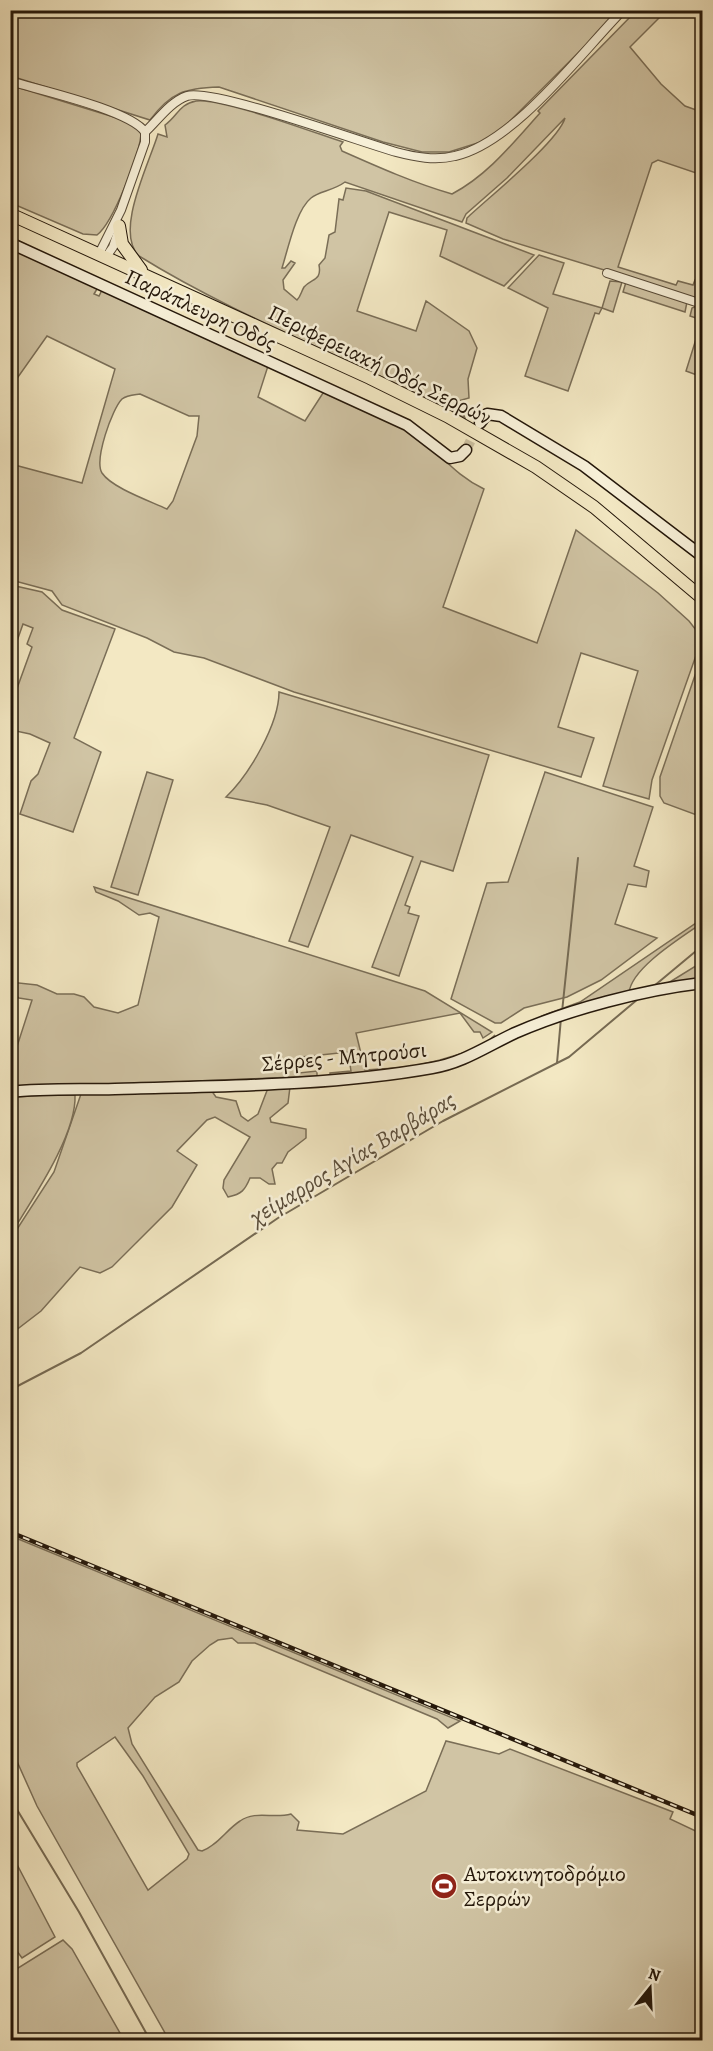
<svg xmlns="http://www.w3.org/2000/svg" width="713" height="2051" viewBox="0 0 713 2051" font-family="Alegreya,serif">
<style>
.green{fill:#d0c4a4;stroke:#7a6e57;stroke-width:1.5;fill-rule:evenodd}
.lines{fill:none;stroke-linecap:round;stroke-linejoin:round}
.stream{stroke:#766a53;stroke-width:2}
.secondary-tunnel{stroke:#cabe9e;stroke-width:10;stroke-dasharray:10 5;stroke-linecap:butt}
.street-casing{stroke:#584b38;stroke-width:10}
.secondary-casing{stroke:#24170a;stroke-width:13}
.primary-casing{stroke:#24170a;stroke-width:14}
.street{stroke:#f7f0d8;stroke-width:8}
.secondary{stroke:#f7f0d8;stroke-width:10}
.primary{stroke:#f3e8c3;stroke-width:12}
.rail-casing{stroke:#24170a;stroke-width:4.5}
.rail{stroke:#f7f0d8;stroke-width:2;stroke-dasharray:7;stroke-linecap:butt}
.labels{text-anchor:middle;stroke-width:5;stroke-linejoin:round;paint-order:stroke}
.street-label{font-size:22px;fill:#24170a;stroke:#f7f0d8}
.poi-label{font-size:22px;fill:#24170a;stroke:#f7f0d8;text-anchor:start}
.water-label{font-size:24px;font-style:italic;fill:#5b4e3b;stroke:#f7f0d8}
</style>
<rect width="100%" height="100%" fill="#f3e8c3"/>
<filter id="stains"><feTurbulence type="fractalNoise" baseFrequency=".00333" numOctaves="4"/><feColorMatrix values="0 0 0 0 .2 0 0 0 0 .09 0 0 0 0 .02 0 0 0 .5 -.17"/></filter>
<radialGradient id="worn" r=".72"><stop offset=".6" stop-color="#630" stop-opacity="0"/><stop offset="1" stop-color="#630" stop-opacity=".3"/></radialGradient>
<!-- green -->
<g class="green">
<path d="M667 10 630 47 661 84 685 106 702 112V175L658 160 652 163 618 267 676 285 678 281 693 285 695 280 702 282V300L503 239 466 223 467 218C488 198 558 142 565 118L507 178 466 214 462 222 345 182C333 191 319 191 311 198 296 210 288 249 282 268H285L291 261 295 263 283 280 284 289 297 300C301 296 301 292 304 287 312 278 322 281 319 265L325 258 329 235 335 232 339 199 343 200 346 188 366 191 534 255 504 286 440 256 447 230 389 212 357 311 416 331 426 301 469 331 477 348 468 379 469 398 458 401 465 418C358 361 242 320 139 256 114 232 149 164 158 134L167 137 165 125C177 117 179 104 196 101 219 97 315 133 343 142L340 146 342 151C378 167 414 183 452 194 488 175 513 143 540 113L538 111 636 11Z"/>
<path d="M10 11H620L502 129 484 141 449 152H422L383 142 219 87C185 88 171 92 150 120L11 76Z"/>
<path d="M10 85 130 122 141 132C141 152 113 223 97 235L83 234 11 203Z"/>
<path d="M10 248 93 285 97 289 94 294 99 296 102 290 268 366 258 397 305 421 323 393H326L410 431C439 450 451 473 484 489L443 607 537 643 576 530 658 593 689 621 696 630 699 647 652 780 649 799 603 786 638 671 581 653 558 727 594 738 581 777 294 692 204 658 174 652 147 638 62 605 52 591 11 580V464L82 483 115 369 47 336 11 387ZM140 394 189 416H199L197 436 173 501 167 509C150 501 112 488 102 473 94 460 112 409 122 399 127 395 133 395 140 394Z"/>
<polygon points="539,255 564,263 553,294 602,308 610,281 622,282 613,312 602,308 599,314 595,313 568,391 525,376 548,308 508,288"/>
<polygon points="626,282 687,302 685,312 623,292"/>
<polygon points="697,306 702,308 702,377 686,371 702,320 690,316 692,308"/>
<polygon points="11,585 42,592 62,610 115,629 74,738 101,752 73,832 20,814 31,781 38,774 50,743 30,734 11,730 11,705 32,647 27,644 33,628 23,624 11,658"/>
<polygon points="702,655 702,817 664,803 660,796 660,777"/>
<path d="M279 692 489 755 453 871 421 861 405 905 410 907 408 913 419 916 399 976 372 967 413 857 351 835 308 947 289 941 330 827 267 805 226 797C249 775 279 724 279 692Z"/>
<polygon points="147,772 173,780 138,895 111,887"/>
<polygon points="545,772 653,807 634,866 649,871 646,887 628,884 615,924 657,938 601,980 567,997 524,1008 501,1023 495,1023 451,999 487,883 508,882"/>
<path d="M94 887 425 991 492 1032 483 1038 480 1032H474L460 1013 356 1033 365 1070 410 1067 440 1060 480 1048 495 1035C477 1068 365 1073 330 1075V1073L351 1071 348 1052 302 1057 299 1073 317 1071V1076L11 1089V1065L32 1000 19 998 11 993 10 982 37 985 57 994H74L84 997 94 1007 118 1013 138 1005 159 917 150 913 139 915 118 901 96 892Z"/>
<path d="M702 919V923C682 937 631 968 629 993L528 1025 542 1016 580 1002Z"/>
<polygon points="702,962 702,981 665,985"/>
<path d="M290 1087 288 1103 270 1118 271 1122 306 1129V1138L288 1152 282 1163H277L272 1169 275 1184H269L260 1178H250C245 1190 242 1194 228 1197L223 1188 224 1180 250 1137 215 1117 207 1120 177 1151 197 1165 172 1207 112 1267 100 1273 80 1267 41 1311 11 1334 10 1240 54 1172 81 1094 211 1090 216 1097 236 1101 241 1116 248 1121 258 1114 268 1088Z"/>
<path d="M46 1095H75C77 1135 31 1201 11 1234L10 1111 15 1097Z"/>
<path d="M11 1536 460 1721 448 1728 437 1719 255 1643H238L232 1638 218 1640 210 1645 192 1661 179 1682 155 1697 128 1728 132 1744 198 1850 202 1851C218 1845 226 1830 240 1821 256 1810 273 1819 291 1814L299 1822 297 1830 343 1834 426 1791 446 1741 499 1754 510 1749 673 1812 670 1819 702 1834V2040H169L37 1806 11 1748ZM115 1737 143 1776 189 1854 187 1859 148 1890 77 1766V1763Z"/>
<polygon points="11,1853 55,1937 22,1958 11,1943"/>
<polygon points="63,1940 72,1949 124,2040 11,2040 13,1976 18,1968"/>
</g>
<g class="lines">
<!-- stream -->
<g class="stream">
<polyline points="654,986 702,946"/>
<polyline points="562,1012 578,858"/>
<polyline points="557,1063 561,1018"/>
<polyline points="10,1390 81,1353 278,1218 443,1121 569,1057 638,999"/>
<polyline points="10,1798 79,1912 150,2040"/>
</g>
<!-- secondary-tunnel -->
<polyline class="secondary-tunnel" points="466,450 478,426"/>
<defs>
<g id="street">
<path d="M10 81C39 90 130 110 145 132V142L121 210 99 254"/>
<path d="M145 132C158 120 170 102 187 96 212 88 361 142 396 152 415 157 435 161 455 156 514 143 580 54 623 10"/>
<polyline points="106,257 113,247 118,232"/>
<polyline points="607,273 702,304"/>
</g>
<g id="secondary">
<polyline points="10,243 407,425 450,458 460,456 466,450"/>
<polyline points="480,423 487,414 501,416 584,466 702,556"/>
<path d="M10 1092C45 1088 80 1090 115 1089 218 1086 331 1086 432 1068 463 1063 487 1046 515 1033 570 1009 643 990 702 983"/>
</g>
<g id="primary">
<polyline points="10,214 370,378 447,416 536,467 594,507 702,598"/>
<polyline points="119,226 122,244 141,270"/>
</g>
</defs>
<!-- street casing -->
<use href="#street" class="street-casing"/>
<!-- secondary casing -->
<use href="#secondary" class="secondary-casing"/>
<!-- primary casing -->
<use href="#primary" class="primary-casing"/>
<!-- street -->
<use href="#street" class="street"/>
<!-- secondary -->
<use href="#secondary" class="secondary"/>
<!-- primary -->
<use href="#primary" class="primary"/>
<defs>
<polyline id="rail" points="10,1532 702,1817"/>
</defs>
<!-- rail casing -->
<use href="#rail" class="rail-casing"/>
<!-- rail -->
<use href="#rail" class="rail"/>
</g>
<!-- icons -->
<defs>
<symbol id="stadium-disc" viewBox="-11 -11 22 22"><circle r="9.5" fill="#8f2418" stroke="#f7f0d8"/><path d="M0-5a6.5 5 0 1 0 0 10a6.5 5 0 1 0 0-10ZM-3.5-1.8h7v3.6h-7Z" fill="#fff"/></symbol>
</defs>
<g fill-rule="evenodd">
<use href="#stadium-disc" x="429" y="1871" width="30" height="30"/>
</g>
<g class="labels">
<!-- street labels -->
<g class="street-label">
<text transform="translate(201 309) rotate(25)" y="8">Παράπλευρη Οδός</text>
<text transform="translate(380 364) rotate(26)" y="8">Περιφερειακή Οδός Σερρών</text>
<text transform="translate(344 1056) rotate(-5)" y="8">Σέρρες - Μητρούσι</text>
</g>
<!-- poi labels -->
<g class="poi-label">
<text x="464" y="1881">Αυτοκινητοδρόμιο<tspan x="464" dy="25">Σερρών</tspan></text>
</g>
<!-- water labels -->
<g class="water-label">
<text transform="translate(352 1158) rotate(-31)" y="8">χείμαρρος Αγίας Βαρβάρας</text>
</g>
</g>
<!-- margin -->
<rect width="713" height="2051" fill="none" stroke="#f3e8c3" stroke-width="36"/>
<rect x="12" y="12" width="689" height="2027" fill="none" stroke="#24170a" stroke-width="3"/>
<rect x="18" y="18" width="677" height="2015" fill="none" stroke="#24170a" stroke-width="1.5"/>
<!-- north arrow -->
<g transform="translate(650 1988) rotate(18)" stroke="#f7f0d8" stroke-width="4.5" paint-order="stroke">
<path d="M0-4.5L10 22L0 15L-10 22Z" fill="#24170a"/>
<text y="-9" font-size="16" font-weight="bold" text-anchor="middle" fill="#24170a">N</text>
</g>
<rect width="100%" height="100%" filter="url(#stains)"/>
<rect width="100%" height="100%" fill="url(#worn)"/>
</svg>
